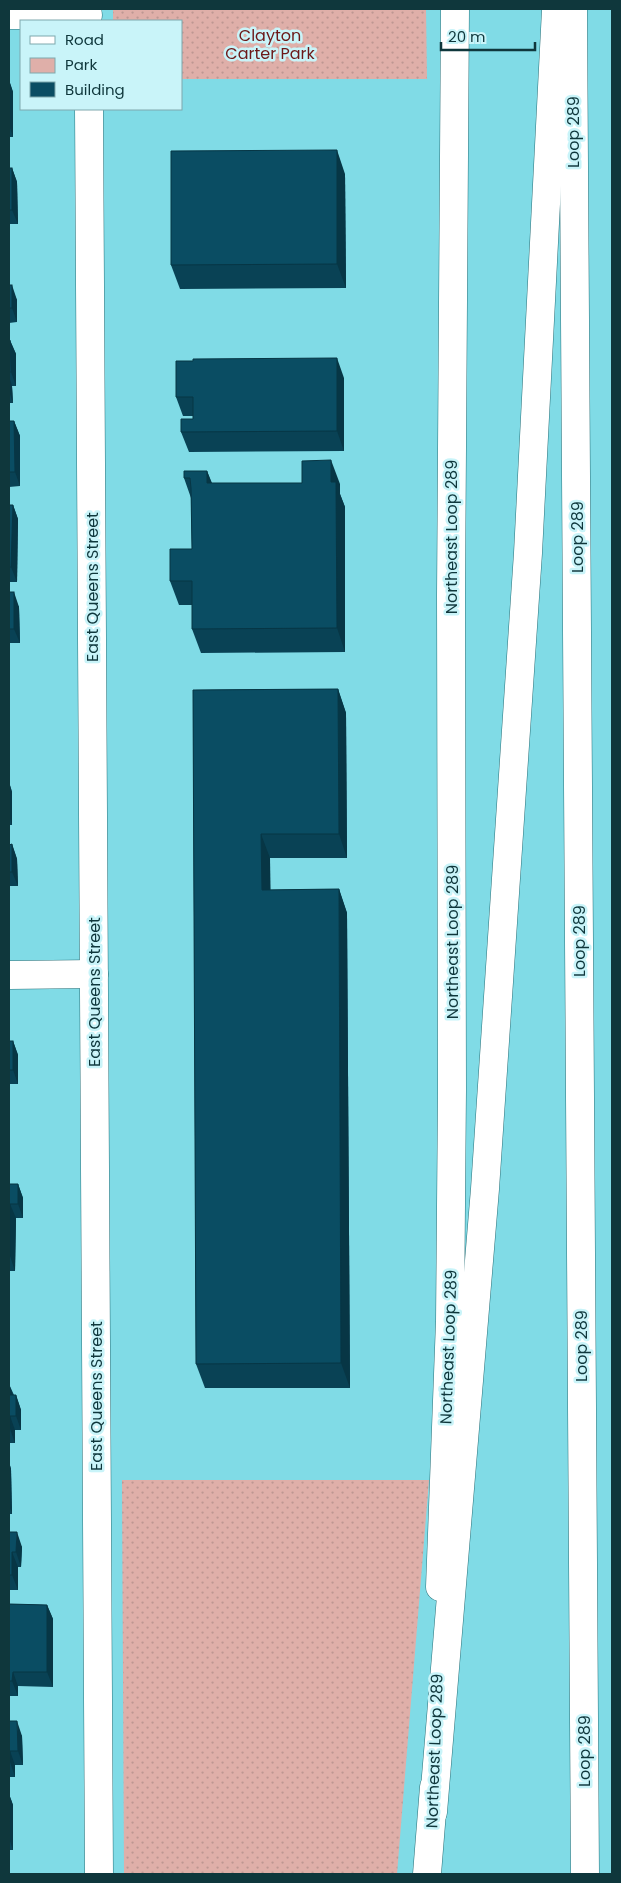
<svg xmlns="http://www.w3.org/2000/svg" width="621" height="1883" viewBox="0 0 621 1883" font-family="Poppins,sans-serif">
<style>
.green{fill:url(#green-dots)}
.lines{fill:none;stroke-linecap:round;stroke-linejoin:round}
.minor-casing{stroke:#297179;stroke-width:29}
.secondary-casing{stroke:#297179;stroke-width:29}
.motorway-casing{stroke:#297179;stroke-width:29}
.minor{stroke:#fff;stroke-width:28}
.secondary{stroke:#fff;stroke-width:28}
.motorway{stroke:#fff;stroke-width:28}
.wall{fill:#094255}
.shaded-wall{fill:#073645}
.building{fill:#0a4d63;stroke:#073645}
.labels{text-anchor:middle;stroke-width:5;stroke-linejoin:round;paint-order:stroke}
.park-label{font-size:16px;fill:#6c1818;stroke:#c9f4f9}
.street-label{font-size:16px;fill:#0f373c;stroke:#c9f4f9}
</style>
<defs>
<pattern id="green-dots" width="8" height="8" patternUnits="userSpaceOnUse" patternTransform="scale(1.25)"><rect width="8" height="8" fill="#dfafa9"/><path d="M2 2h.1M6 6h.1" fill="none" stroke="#be9792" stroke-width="1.8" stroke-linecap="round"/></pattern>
</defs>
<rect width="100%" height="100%" fill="#80dbe6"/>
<!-- green -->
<g class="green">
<polygon points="113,9 426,9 427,79 181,79 181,21 113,21"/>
<polygon points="122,1480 429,1480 397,1874 124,1874"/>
</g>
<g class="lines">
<defs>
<g id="minor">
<polyline points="9,15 88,15"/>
<polyline points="89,109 99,1874"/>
<polyline points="9,975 94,974"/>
</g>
<g id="secondary">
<polyline points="440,1587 450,1321 452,1090 451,595 455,9"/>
<polyline points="427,1874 434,1787"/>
</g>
<g id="motorway">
<polyline points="573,9 585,1874"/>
<polyline points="433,1812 485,1189 528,553 556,10"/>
</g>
</defs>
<!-- minor casing -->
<use href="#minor" class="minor-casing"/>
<!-- secondary casing -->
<use href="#secondary" class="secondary-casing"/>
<!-- motorway casing -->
<use href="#motorway" class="motorway-casing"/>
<!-- minor -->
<use href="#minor" class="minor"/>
<!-- secondary -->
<use href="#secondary" class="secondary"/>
<!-- motorway -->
<use href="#motorway" class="motorway"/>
</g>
<!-- wall -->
<g class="wall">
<polygon points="9,80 13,92 13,137 9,137"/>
<polygon points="9,168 12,168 17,182 18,224 9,224"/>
<polygon points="345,174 346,288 180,289 171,265"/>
<polygon points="9,285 17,300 17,322 9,323"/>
<polygon points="9,338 16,354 16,386 12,386 13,403 9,403"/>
<polygon points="344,378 344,451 189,452 181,432 193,419 193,416 183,416 176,397"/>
<polygon points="9,421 14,421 20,436 20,486 9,487"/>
<polygon points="207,471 212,483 340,484 340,494 345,507 345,652 201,653 192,629 192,605 179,605 170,581 192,549 191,498 184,478"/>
<polygon points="9,505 13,505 18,519 17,582 9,582"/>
<polygon points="9,592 19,607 20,643 9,643"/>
<polygon points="338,689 346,713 347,858 270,858 270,890 339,889 347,913 350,1388 205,1388 196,1364 193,690"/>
<polygon points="9,782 12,792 12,825 9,825"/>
<polygon points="12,844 17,859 18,886 9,886 9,845"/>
<polygon points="9,1041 13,1041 18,1055 18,1084 9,1084"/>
<polygon points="9,1184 18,1184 23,1198 23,1218 16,1218 15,1271 9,1271"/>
<polygon points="9,1384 14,1395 16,1395 21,1410 21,1430 15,1430 15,1443 9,1443"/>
<polygon points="9,1462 11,1469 12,1514 9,1514"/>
<polygon points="9,1532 22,1547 21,1567 18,1567 18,1590 9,1590"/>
<polygon points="9,1604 47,1605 53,1619 53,1687 18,1686 18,1696 9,1696"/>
<polygon points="9,1718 10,1721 22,1736 23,1765 15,1765 15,1777 9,1777"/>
<polygon points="9,1794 13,1805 13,1850 9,1850"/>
</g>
<!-- shaded-wall -->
<g class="shaded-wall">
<polygon points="9,80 13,92 13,137 9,125"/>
<polygon points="337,150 345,174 346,288 337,264"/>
<polygon points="12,168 17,182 18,224 12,210"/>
<polygon points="12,285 17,300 17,322 12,308"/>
<polygon points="9,338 16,354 16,386 11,372"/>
<polygon points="337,358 344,378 344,451 337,431"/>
<polygon points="9,376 12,386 13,403 9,391"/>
<polygon points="14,421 20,436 20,486 15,472"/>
<polygon points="331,460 340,484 340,494 345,507 345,652 337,628 331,482"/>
<polygon points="207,471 216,495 207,483"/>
<polygon points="13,505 18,519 17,582 11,567"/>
<polygon points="14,592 19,607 20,643 14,629"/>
<polygon points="338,689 346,713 347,858 339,834"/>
<polygon points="9,782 12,792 12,825 9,815"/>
<polygon points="261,834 270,858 271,914 262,890"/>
<polygon points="12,844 17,859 18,886 12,872"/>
<polygon points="339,889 347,913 350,1388 341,1363"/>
<polygon points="13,1041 18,1055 18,1084 13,1070"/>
<polygon points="18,1184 23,1198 23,1218 18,1204"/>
<polygon points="10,1204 16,1218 15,1271 10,1256"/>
<polygon points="9,1384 14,1398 10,1395"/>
<polygon points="16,1395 21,1410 21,1430 16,1416"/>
<polygon points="10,1416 15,1430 15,1443 10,1429"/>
<polygon points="9,1462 11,1469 12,1514 9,1505"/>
<polygon points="17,1532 22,1547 21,1567 16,1552"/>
<polygon points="12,1552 18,1567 18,1590 12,1575"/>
<polygon points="47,1605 53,1619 53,1687 47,1672"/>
<polygon points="13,1672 18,1686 18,1696 12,1681"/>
<polygon points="17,1721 22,1736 23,1765 18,1751"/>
<polygon points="10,1751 15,1765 15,1777 10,1762"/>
<polygon points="9,1794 13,1805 13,1850 9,1838"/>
</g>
<!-- building -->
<g class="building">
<polygon points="337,150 337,264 171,265 171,151"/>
<rect x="9" y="168" width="3" height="42"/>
<rect x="9" y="285" width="3" height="23"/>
<polygon points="9,340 10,340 11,372 9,372"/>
<polygon points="337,358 337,431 181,432 181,419 193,419 193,397 176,397 176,361 193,361 193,359"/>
<polygon points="9,421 14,421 15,472 9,472"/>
<polygon points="331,460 331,482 336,482 337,628 192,629 192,581 170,581 170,549 192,549 191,488 190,478 184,478 184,471 207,471 207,483 302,483 302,461"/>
<polygon points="9,505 13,505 11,567 9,567"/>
<rect x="9" y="592" width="5" height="37"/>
<polygon points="338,689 339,834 261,834 262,890 339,889 341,1363 196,1364 193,690"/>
<polygon points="12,844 12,872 9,872 9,845"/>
<rect x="9" y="1041" width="4" height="29"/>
<polygon points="9,1184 18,1184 18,1204 10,1204 10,1256 9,1256"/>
<polygon points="9,1384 10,1395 16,1395 16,1416 10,1416 10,1429 9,1429"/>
<polygon points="9,1532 17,1532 16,1552 12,1552 12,1575 9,1575"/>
<polygon points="9,1604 47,1605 47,1672 13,1672 12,1681 9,1681"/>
<polygon points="9,1721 17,1721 18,1751 10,1751 10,1762 9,1762"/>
</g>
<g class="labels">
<!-- park labels -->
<g class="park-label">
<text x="270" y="41">Clayton<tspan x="270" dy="18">Carter Park</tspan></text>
</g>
<!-- street labels -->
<g class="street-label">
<text transform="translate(573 132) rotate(-90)" y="6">Loop 289</text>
<text transform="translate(451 537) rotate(-90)" y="6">Northeast Loop 289</text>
<text transform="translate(577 537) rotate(-90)" y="6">Loop 289</text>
<text transform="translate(92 587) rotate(-90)" y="6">East Queens Street</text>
<text transform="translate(579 941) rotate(-90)" y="6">Loop 289</text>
<text transform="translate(452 942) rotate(-90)" y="6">Northeast Loop 289</text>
<text transform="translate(94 992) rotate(-90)" y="6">East Queens Street</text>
<text transform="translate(581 1346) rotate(-90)" y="6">Loop 289</text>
<text transform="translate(448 1347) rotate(-88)" y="6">Northeast Loop 289</text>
<text transform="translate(96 1396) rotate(-90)" y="6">East Queens Street</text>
<text transform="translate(434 1751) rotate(-88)" y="6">Northeast Loop 289</text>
<text transform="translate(584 1751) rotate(-90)" y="6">Loop 289</text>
</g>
</g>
<!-- border -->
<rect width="621" height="1883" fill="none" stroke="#0f373c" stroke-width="20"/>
<!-- legend -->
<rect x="20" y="20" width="162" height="90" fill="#c9f4f9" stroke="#7fa8ad"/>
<rect x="30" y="36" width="25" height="8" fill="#ffffff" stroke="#7fa8ad"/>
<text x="65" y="45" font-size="15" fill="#0f373c">Road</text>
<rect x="30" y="58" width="25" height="15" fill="#dfafa9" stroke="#7fa8ad"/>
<text x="65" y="70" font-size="15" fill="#0f373c">Park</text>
<rect x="30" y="82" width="25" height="15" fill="#0a4d63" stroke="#7fa8ad"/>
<text x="65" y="95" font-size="15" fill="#0f373c">Building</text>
<!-- scale -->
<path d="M441 42v8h94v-8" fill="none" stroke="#0f373c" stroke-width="2.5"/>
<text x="448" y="42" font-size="15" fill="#0f373c" stroke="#c9f4f9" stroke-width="4" paint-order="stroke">20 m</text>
</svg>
